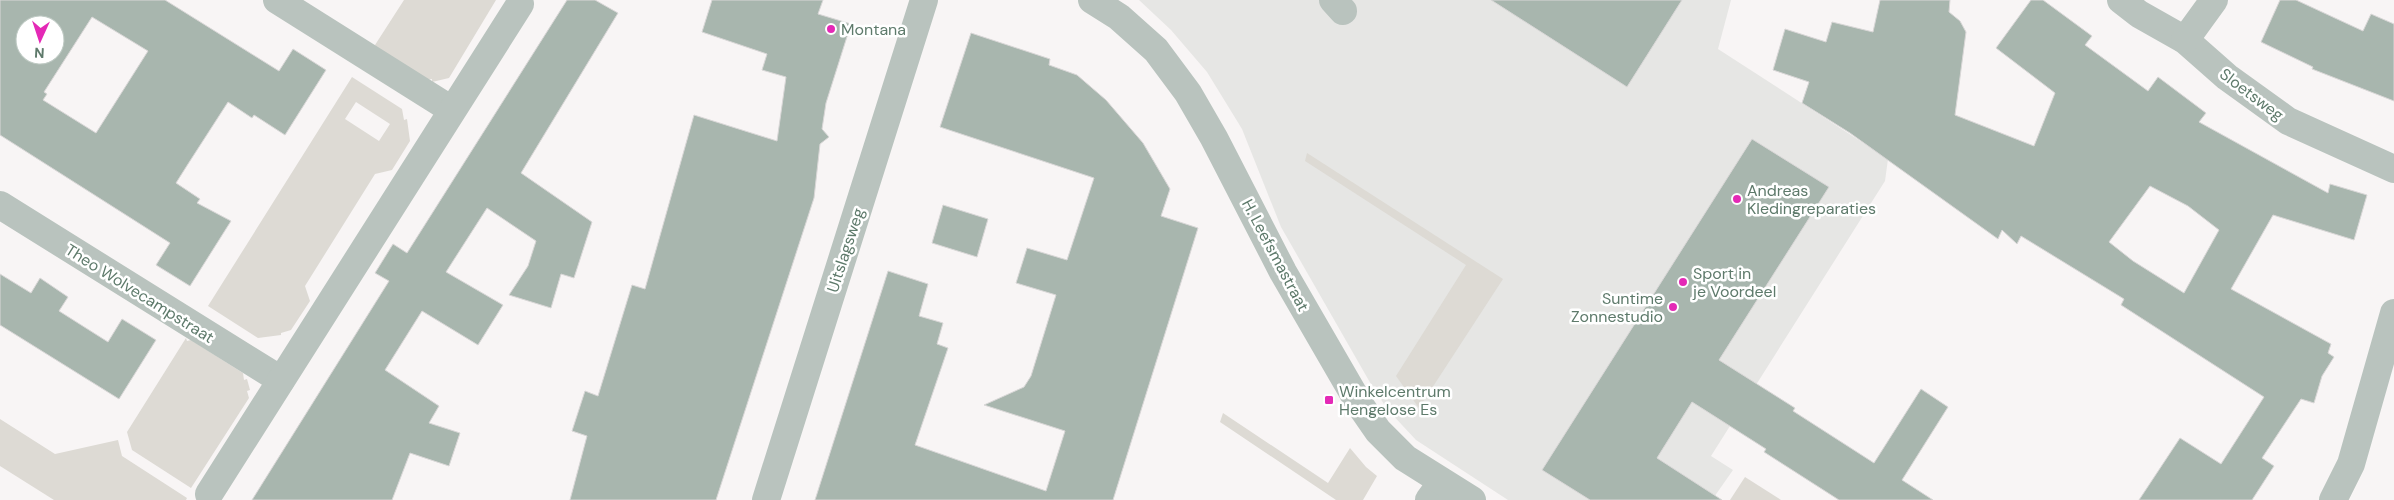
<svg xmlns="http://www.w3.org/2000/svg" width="2394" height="500" viewBox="0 0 2394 500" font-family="'DM Sans',sans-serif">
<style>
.built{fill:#e6e6e4}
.green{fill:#dddad4;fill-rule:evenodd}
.building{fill:#a8b6ae;stroke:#d9d7d7;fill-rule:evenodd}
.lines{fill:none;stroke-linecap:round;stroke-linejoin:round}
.pedestrian{stroke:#b9c3be;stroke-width:28}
.minor{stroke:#b9c3be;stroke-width:28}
.tertiary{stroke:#b9c3be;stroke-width:28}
.poi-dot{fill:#e429b6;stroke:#fff;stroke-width:2}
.labels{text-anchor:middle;stroke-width:5;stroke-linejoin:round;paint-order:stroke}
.poi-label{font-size:16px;fill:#5e7a6b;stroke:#fff;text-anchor:start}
.street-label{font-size:16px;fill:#5e7a6b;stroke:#fff}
</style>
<rect width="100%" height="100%" fill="#f8f5f5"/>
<!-- built -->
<polygon class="built" points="1139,0 1731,0 1718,49 1888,159 1885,181 1711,456 1733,470 1712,500 1508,500 1416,440 1388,410 1372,386 1281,227 1242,129 1207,72 1171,30"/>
<!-- green -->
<g class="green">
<polygon points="404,0 496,0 449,78 432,82 432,79 427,80 376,48 375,45"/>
<path d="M352 77 402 109 404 120 407 119 410 141 392 170 375 174 305 286 310 301 291 330 281 333V335L258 338 208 306ZM356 102 390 124 379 141 345 119Z"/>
<polygon points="1307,153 1503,279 1419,408 1396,376 1466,265 1305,161"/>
<polygon points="186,338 187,341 191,340 243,373 244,380 247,379 250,390 247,391 249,398 191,488 132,450 127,432"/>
<polygon points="1223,413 1328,483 1350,448 1366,467 1377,476 1363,500 1336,500 1220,422"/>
<polygon points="0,419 55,454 118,440 122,456 187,498 186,500 54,500 0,466"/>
<polygon points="1745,477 1781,500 1730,500"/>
</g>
<!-- building -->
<g class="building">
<path d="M0 0H165L279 71 293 49 326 70 285 135 254 115 252 118 228 102 188 164 176 183 200 199 197 203 231 221 190 286 156 265 170 243 0 135ZM92 17 148 51 96 133 43 100 47 94 44 92ZM25 25H55V55H25Z"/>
<polygon points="567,0 595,0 618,13 521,173 592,222 574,278 561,274 551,308 509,295 528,266 536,241 487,208 446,272 503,305 478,345 422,311 385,370 439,406 429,423 460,433 449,466 410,453 392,500 252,500 389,281 375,273 393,244 407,253"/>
<polygon points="712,0 823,0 818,14 851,24 826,103 822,129 829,137 820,144 814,198 716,500 570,500 587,436 572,431 585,391 598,396 632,285 645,289 694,115 777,141 786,77 762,70 767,54 702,32"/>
<polygon points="1491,0 1682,0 1627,87"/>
<path d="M1880 0H1950L1949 12 1960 21 1966 32 1955 115 2034 146 2055 93 1996 48 2031 0H2043L2092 36 2085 45 2148 91 2158 77 2206 113 2199 122 2328 193 2330 184 2367 195 2354 240 2273 215 2231 289 2331 344 2328 353 2334 357 2322 376 2314 403 2301 399 2262 458 2274 466 2252 500H2139L2180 438 2221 464 2264 397 2121 305 2124 299 2021 236 2017 244 2002 230 1998 239 1850 133 1802 103 1809 82 1773 70 1785 29 1826 42 1832 22 1873 32ZM2150 186 2188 206 2219 230 2184 293 2133 261 2109 242Z"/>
<polygon points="2280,0 2296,0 2363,31 2371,14 2394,24 2394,101 2312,69 2313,67 2261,42"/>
<polygon points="971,33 1050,59 1049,65 1077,75 1106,100 1143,143 1170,189 1161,216 1198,228 1113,500 815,500 888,271 928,284 919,316 943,323 937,344 948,348 915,445 1046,491 1065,431 984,405 1024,387 1031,376 1056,295 1016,283 1027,248 1067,260 1094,178 940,127"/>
<polygon points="1752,139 1829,187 1719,360 1795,408 1793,411 1874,463 1921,389 1948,407 1902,480 1933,500 1839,500 1764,452 1766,449 1692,402 1657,458 1722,500 1590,500 1542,470"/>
<polygon points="943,205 988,219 977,257 932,243"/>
<polygon points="0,274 31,293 40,278 68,297 59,311 108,342 122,319 156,340 119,399 0,325"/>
</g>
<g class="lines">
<!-- pedestrian -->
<polyline class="pedestrian" points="1333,0 1343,11"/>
<!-- minor -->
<g class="minor">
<polyline points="277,0 452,110"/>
<polyline points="2121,0 2139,14 2185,40 2227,77 2288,121 2394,169"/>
<polyline points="2185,40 2214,0"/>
<polyline points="0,205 281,380"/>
<polyline points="209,494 520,4"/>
<polyline points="766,500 924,0"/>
<polyline points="1429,500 1442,482"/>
<polyline points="2333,500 2351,464 2394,313"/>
</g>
<!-- tertiary -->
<polyline class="tertiary" points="1092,0 1119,17 1156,50 1188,93 1214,138 1283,272 1360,405 1378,431 1405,458 1472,500"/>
</g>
<!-- markers -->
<g class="poi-dot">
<circle cx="831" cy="29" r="5"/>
<circle cx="1737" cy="199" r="5"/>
<circle cx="1683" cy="282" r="5"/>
<circle cx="1673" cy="307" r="5"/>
<rect x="1324" y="395" width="10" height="10" rx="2.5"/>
</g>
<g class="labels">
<!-- poi labels -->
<g class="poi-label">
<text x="841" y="35">Montana</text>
<text x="1747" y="196">Andreas<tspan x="1747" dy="18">Kledingreparaties</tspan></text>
<text x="1693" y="279">Sport in<tspan x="1693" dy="18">je Voordeel</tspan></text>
<text x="1663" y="304" text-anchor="end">Suntime<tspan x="1663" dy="18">Zonnestudio</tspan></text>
<text x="1339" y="397">Winkelcentrum<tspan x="1339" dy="18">Hengelose Es</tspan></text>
</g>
<!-- street labels -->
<g class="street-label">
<text transform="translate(2252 94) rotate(37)" y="6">Sloetsweg</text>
<text transform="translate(845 250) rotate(-72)" y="6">Uitslagsweg</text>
<text transform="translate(1276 255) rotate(62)" y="6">H. Leefsmastraat</text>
<text transform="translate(140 293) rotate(32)" y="6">Theo Wolvecampstraat</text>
</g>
</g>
<!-- north arrow -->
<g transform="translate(40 40) rotate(183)"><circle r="24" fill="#ffffff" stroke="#bfcac4"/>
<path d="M0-4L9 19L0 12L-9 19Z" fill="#e429b6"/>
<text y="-8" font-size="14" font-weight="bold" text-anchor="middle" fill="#5e7a6b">N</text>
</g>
</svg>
